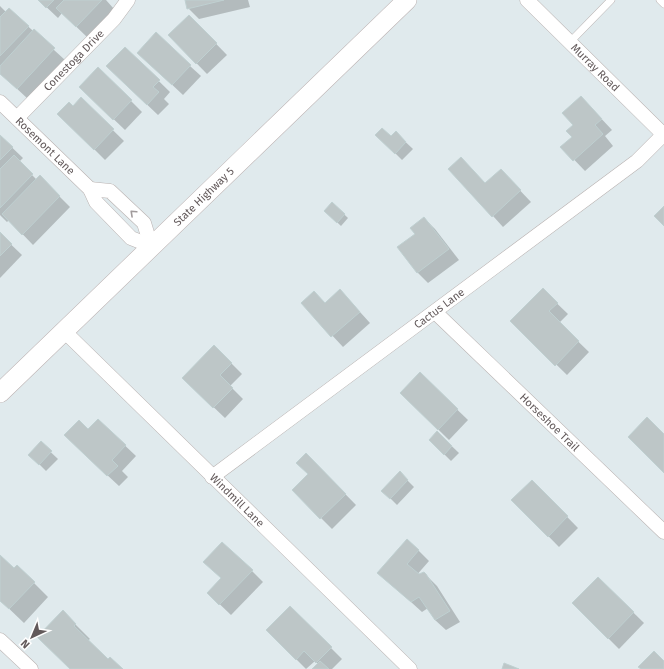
<svg xmlns="http://www.w3.org/2000/svg" width="664" height="669" viewBox="0 0 664 669" font-family="'Fira Sans',sans-serif">
<style>
.shadow{fill:#0003}
.building{fill:#bdc6c7;stroke:#bfd0d1}
.lines{fill:none;stroke-linecap:round;stroke-linejoin:round}
.lane-casing{stroke:#b9b2b1;stroke-width:8}
.street-casing{stroke:#b9b2b1;stroke-width:15}
.secondary-casing{stroke:#bcb2b2;stroke-width:20}
.lane{stroke:#fff;stroke-width:7}
.street{stroke:#fff;stroke-width:14}
.secondary{stroke:#fff;stroke-width:19}
.oneway{stroke:#a19b9c}
.labels{text-anchor:middle;stroke-width:3;stroke-linejoin:round;paint-order:stroke}
.street-label{font-size:11px;fill:#62595a;stroke:#fff}
</style>
<rect width="100%" height="100%" fill="#e0eaed"/>
<!-- shadow -->
<g class="shadow">
<polygon points="39,0 106,0 114,9 87,37 62,13 58,18"/>
<polygon points="186,0 248,0 250,7 199,19 188,8"/>
<polygon points="0,6 6,12 9,9 65,60 28,99 0,73"/>
<polygon points="189,16 227,55 207,74 169,35"/>
<polygon points="125,48 170,92 164,99 169,104 158,115 118,77"/>
<polygon points="149,63 190,66 201,76 183,95"/>
<polygon points="98,68 142,112 125,130 80,87"/>
<polygon points="581,97 612,130 605,136 613,146 585,171 562,147 573,137 574,125"/>
<polygon points="81,99 124,141 105,160 59,114 73,107"/>
<polygon points="396,133 413,149 402,160 377,135 391,138"/>
<polygon points="0,136 23,158 19,162 37,180 40,177 70,207 33,245 9,220 7,222 0,215"/>
<polygon points="511,181 531,202 503,227 493,216 485,184"/>
<polygon points="332,203 348,218 341,226 325,211"/>
<polygon points="424,218 435,229 459,260 428,283 417,272 416,234"/>
<polygon points="0,234 22,255 0,278"/>
<polygon points="340,290 370,323 343,347 302,303 325,304"/>
<polygon points="543,290 568,314 559,323 589,352 567,375 512,321"/>
<polygon points="214,346 242,374 230,386 243,399 225,418 183,378"/>
<polygon points="420,374 468,420 449,440 401,393"/>
<polygon points="98,420 136,456 122,471 128,477 119,486 76,446"/>
<polygon points="437,432 459,453 451,461 430,440"/>
<polygon points="41,443 58,459 46,471 30,455"/>
<polygon points="306,454 356,505 332,529 293,490 309,474"/>
<polygon points="400,473 414,487 397,505 383,491"/>
<polygon points="532,481 578,528 559,547 513,500"/>
<polygon points="418,550 429,561 415,577 425,574 437,586 460,622 446,630 435,620 428,608 422,612 379,573"/>
<polygon points="0,556 14,569 34,583 48,597 24,623 0,600"/>
<polygon points="252,571 263,582 231,615 208,593"/>
<polygon points="598,578 644,623 619,649 573,603"/>
<polygon points="290,607 342,659 332,669 314,669 318,664 315,661 306,669 267,630"/>
<polygon points="63,612 90,639 87,641 108,661 122,669 71,669"/>
</g>
<!-- building -->
<g class="building">
<polygon points="38,0 54,0 46,8"/>
<polygon points="64,0 102,0 76,27 56,8"/>
<polygon points="185,0 224,0 187,9"/>
<polygon points="9,8 29,26 0,56 0,17"/>
<polygon points="189,15 217,43 196,64 168,35"/>
<polygon points="34,29 55,48 17,89 0,74 0,66"/>
<polygon points="156,32 191,65 172,85 137,53"/>
<polygon points="125,47 160,80 153,87 159,92 147,105 106,66"/>
<polygon points="98,67 132,100 113,120 79,87"/>
<polygon points="581,96 602,119 595,125 603,134 573,161 560,147 572,137 566,131 573,125 562,113"/>
<polygon points="81,97 114,129 94,150 57,114 69,102 73,106"/>
<polygon points="382,128 391,136 396,131 406,142 395,154 375,135"/>
<polygon points="0,135 13,147 0,160"/>
<polygon points="14,155 33,174 0,208 0,169"/>
<polygon points="461,157 485,183 501,169 521,190 492,217 448,169"/>
<polygon points="40,175 60,196 22,235 2,214"/>
<polygon points="332,202 345,214 337,223 324,211"/>
<polygon points="664,206 664,226 654,216"/>
<polygon points="424,217 449,249 417,273 397,247 415,234 410,228"/>
<polygon points="0,232 12,244 0,256"/>
<polygon points="543,288 558,303 549,311 579,341 555,366 510,321"/>
<polygon points="340,289 360,312 331,337 301,303 314,291 325,303"/>
<polygon points="214,345 232,363 220,375 233,388 213,408 182,378"/>
<polygon points="420,372 458,409 438,430 400,393"/>
<polygon points="647,417 664,434 664,473 628,437"/>
<polygon points="98,419 126,445 112,460 118,466 107,476 64,435 79,420 88,429"/>
<polygon points="437,431 452,446 444,455 429,440"/>
<polygon points="41,441 52,451 39,465 28,455"/>
<polygon points="306,453 346,494 320,519 292,490 308,474 296,463"/>
<polygon points="400,471 408,480 390,499 381,491"/>
<polygon points="532,480 568,516 548,537 511,500"/>
<polygon points="407,539 419,550 407,564 419,574 424,572 426,574 450,611 435,620 419,597 411,602 377,573"/>
<polygon points="222,542 253,570 219,605 207,593 221,578 203,562"/>
<polygon points="0,555 14,568 17,565 35,582 9,609 0,601"/>
<polygon points="598,577 634,612 608,639 572,603"/>
<polygon points="290,606 332,647 316,663 304,651 296,660 266,630"/>
<polygon points="63,610 76,624 74,626 108,659 110,657 123,669 70,669 37,637"/>
<polygon points="654,651 664,661 664,669 641,669 638,667"/>
<polygon points="320,661 329,669 312,669"/>
<polygon points="504,663 519,669 502,669"/>
</g>
<g class="lines">
<defs>
<g id="lane">
<polyline points="660,0 664,4"/>
<polyline points="570,42 611,0"/>
</g>
<g id="street">
<path id="s1" d="M527 0 664 135"/>
<path id="s2" d="M0 102 90 189 96 202 131 238 151 246"/>
<path id="s3" d="M17 118 114 19 128 0"/>
<polyline points="90,189 110,191 144,223 151,246"/>
<path id="s4" d="M435 312 664 532"/>
<path id="s5" d="M64 331 410 669"/>
<path id="s6" d="M212 477 637 161 663 135"/>
<polyline points="0,640 31,669"/>
</g>
<g id="secondary">
<path id="s7" d="M0 393 407 0"/>
</g>
</defs>
<!-- lane casing -->
<use href="#lane" class="lane-casing"/>
<!-- street casing -->
<use href="#street" class="street-casing"/>
<!-- secondary casing -->
<use href="#secondary" class="secondary-casing"/>
<!-- lane -->
<use href="#lane" class="lane"/>
<!-- street -->
<use href="#street" class="street"/>
<!-- secondary -->
<use href="#secondary" class="secondary"/>
</g>
<!-- one-way arrows -->
<defs><path id="oneway-chevron" d="M-2-3.5L2.5 0L-2 3.5" fill="none" stroke-width="1.6" stroke-linecap="round" stroke-linejoin="round"/></defs>
<use class="oneway" href="#oneway-chevron" transform="translate(133 213) rotate(-137)"/>
<g class="labels">
<!-- street labels -->
<g class="street-label">
<text dy="4" stroke="none"><textPath href="#s3" startOffset="81">Conestoga Drive</textPath></text>
<text dy="4" stroke="none"><textPath href="#s1" startOffset="96">Murray Road</textPath></text>
<text dy="4" stroke="none"><textPath href="#s2" startOffset="63">Rosemont Lane</textPath></text>
<text dy="4" stroke="none"><textPath href="#s7" startOffset="283">State Highway 5</textPath></text>
<text dy="4" stroke="none"><textPath href="#s6" startOffset="283">Cactus Lane</textPath></text>
<text dy="4" stroke="none"><textPath href="#s4" startOffset="159">Horseshoe Trail</textPath></text>
<text dy="4" stroke="none"><textPath href="#s5" startOffset="242">Windmill Lane</textPath></text>
</g>
</g>
<!-- north arrow -->
<g transform="translate(32 637) rotate(224)" stroke="#ffffff" stroke-width="3" paint-order="stroke">
<path d="M0-3L7 15L0 10L-7 15Z" fill="#62595a"/>
<text y="-6" font-size="11" font-weight="bold" text-anchor="middle" fill="#62595a">N</text>
</g>
</svg>
